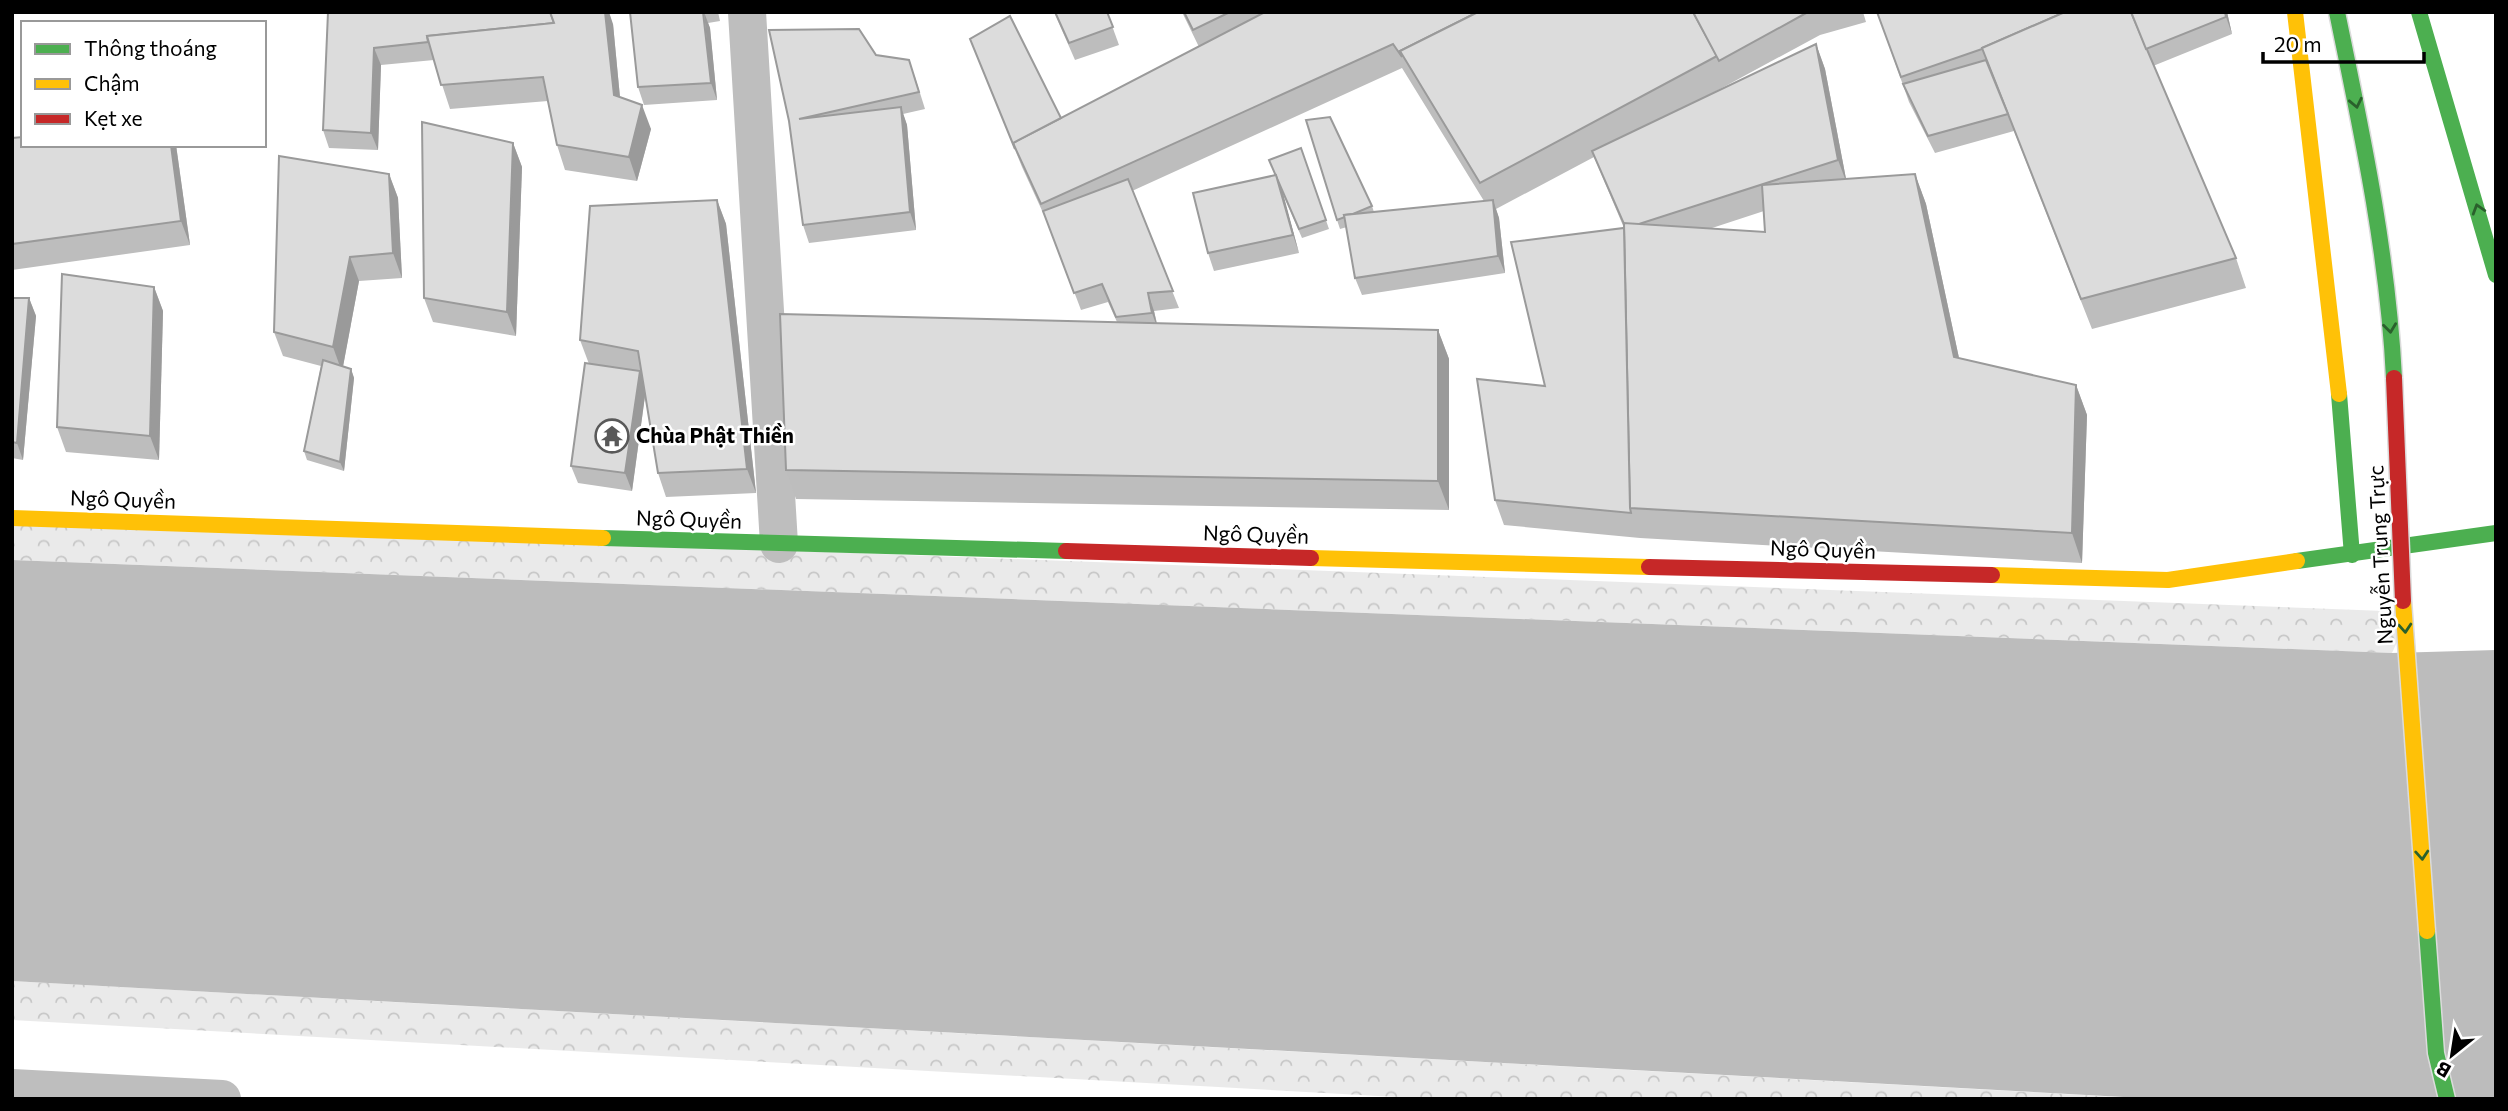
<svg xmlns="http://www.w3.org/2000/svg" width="2508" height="1111" viewBox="0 0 2508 1111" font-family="Commissioner,sans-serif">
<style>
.park{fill:url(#park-crowns)}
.water{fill:#bcbcbc}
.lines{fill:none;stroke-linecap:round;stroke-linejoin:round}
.street{stroke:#bebebe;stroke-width:38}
.fast{stroke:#4caf50;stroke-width:16}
.slow{stroke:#ffc107;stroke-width:16}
.jam{stroke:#c62828;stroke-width:16}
.fast-bridge-casing{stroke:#dbdbdb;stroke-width:19;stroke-linecap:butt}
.slow-bridge-casing{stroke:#dbdbdb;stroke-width:19;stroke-linecap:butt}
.jam-bridge-casing{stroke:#dbdbdb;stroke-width:19;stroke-linecap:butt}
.fast-bridge{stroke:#4caf50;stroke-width:16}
.slow-bridge{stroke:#ffc107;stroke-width:16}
.jam-bridge{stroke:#c62828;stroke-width:16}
.wall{fill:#bdbdbd;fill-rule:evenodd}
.shaded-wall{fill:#9a9a9a}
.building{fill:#dcdcdc;stroke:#9a9a9a;stroke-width:2}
.oneway{stroke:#2a602c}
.labels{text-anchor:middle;stroke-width:5;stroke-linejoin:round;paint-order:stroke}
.poi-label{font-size:21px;font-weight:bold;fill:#000;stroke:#fff;text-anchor:start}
.street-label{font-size:21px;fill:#000;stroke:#fff}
</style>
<defs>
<pattern id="park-crowns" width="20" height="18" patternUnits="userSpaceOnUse" patternTransform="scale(1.75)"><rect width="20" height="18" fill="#eaeaea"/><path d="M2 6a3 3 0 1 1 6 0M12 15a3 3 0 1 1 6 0" fill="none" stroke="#c7c7c7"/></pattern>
</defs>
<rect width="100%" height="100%" fill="#fff"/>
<!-- park -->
<g class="park">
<polygon points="12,521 2411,612 2392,653 12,560"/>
<polygon points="12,981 2155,1099 1432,1099 12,1020"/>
</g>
<!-- water -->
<polygon class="water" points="12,560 2392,653 2496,650 2496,1099 2160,1099 12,981"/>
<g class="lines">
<!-- street -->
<g class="street">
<polyline points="747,12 779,544"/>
<polyline points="12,1088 222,1099"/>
</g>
<!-- fast -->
<g class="fast">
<polyline points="2419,12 2496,275"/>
<polyline points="2339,394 2352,555"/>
<polyline points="603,538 1066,551"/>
<polyline points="2297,561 2496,533"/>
</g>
<!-- slow -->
<g class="slow">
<polyline points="2295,12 2339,394"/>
<polyline points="12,518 603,538"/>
<polyline points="1311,558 1649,567"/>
<polyline points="1992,575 2168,580 2297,561"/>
</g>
<!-- jam -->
<g class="jam">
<polyline points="1066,551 1311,558"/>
<polyline points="1649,567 1992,575"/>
</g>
<defs>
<g id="fast-bridge">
<path d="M2337 12C2362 133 2388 254 2394 378"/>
<polyline points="2427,931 2436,1053 2447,1099"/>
</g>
<polyline id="slow-bridge" points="2403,601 2427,931"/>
<polyline id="jam-bridge" points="2394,378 2403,601"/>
</defs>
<!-- fast-bridge casing -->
<use href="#fast-bridge" class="fast-bridge-casing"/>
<!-- slow-bridge casing -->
<use href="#slow-bridge" class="slow-bridge-casing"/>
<!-- jam-bridge casing -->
<use href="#jam-bridge" class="jam-bridge-casing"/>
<!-- fast-bridge -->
<use href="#fast-bridge" class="fast-bridge"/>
<!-- slow-bridge -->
<use href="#slow-bridge" class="slow-bridge"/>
<!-- jam-bridge -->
<use href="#jam-bridge" class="jam-bridge"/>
</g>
<!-- wall -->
<g class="wall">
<polygon points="328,12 613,24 620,97 651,129 637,181 565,170 557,145 548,101 450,109 434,60 381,65 378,150 329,148 323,130"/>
<polygon points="630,12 718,12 720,21 708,23 710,28 717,100 644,105 638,87"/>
<polygon points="1054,12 1107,12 1119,45 1075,60"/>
<path d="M1182 12H1863L1866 22 1820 35 1709 95 1816 44 1825 69 1846 179 1915 174 1926 204 1959 358 2076 385 2087 415 2082 563 1640 538 1504 525 1495 500 1545 386 1624 228 1594 157 1496 209 1499 218 1505 273 1362 295 1355 278 1347 227 1340 229 1337 220 1372 206 1374 212 1484 201 1402 68 1132 191 1179 308 1154 311 1157 323 1438 330 1449 359V510L796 499 786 470 1117 322 1108 302 1081 310 1050 228 1022 167 970 39 1061 118 1199 47ZM1764 211 1765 232 1709 229Z"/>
<polygon points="1877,12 2227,12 2232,34 2153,66 2236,258 2246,288 2092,329 2014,131 1935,153 1909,102"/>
<polygon points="876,55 915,77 925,109 903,114 907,125 916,230 809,243 803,225 789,121"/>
<polygon points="12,138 176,145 190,245 12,270"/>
<polygon points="513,143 522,167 516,336 433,322 424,298"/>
<polygon points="1301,148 1329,229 1302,238 1282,192 1299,253 1214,271 1208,253 1275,175 1269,160"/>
<polygon points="389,174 398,198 402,278 359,281 343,366 351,369 354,378 344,471 307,460 304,451 321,366 283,356 274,332"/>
<polygon points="717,200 726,224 756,493 666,497 658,473 645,395 632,491 578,483 571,466 589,364 580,340"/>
<polygon points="154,287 163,311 159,460 66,452 57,427"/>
<polygon points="12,298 29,298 36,316 23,460 12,458"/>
</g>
<!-- shaded-wall -->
<g class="shaded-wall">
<polygon points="605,12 609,12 613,24 622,119 614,95"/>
<polygon points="704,12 710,28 717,100 711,83"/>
<polygon points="2225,12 2227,12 2232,34 2226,17"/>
<polygon points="1816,44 1825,69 1847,184 1838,160"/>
<polygon points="374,48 381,65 378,150 371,133"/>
<polygon points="642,105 651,129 637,181 629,157"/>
<polygon points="901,107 907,125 916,230 910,212"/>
<polygon points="513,143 522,167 516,336 507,312"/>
<polygon points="171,145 176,145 190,245 181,221"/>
<polygon points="389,174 398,198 402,278 393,253"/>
<polygon points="1915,174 1926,204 1965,386 1954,357"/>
<polygon points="1276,175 1283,193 1299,253 1293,235"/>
<polygon points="717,200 726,224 756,493 747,469"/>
<polygon points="1493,200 1499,218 1505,273 1498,256"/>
<polygon points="350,257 359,281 342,372 333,347"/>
<polygon points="154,287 163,311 159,460 150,436"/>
<polygon points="1148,293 1154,311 1158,330 1152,313"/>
<polygon points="29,298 36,316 23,460 17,443"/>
<polygon points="1438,330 1449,359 1449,510 1438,481"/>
<polygon points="351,369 354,378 344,471 340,462"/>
<polygon points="640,371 646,389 632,491 625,473"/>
<polygon points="2076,385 2087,415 2082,563 2072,533"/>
</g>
<!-- building -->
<g class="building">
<polygon points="328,12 550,12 554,23 427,36 428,42 374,48 371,133 323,130"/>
<polygon points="550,12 605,12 614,95 642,105 629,157 557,145 543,77 441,85 427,36 554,23"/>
<polygon points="630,12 703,12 711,83 638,87"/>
<polygon points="1055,12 1107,12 1113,27 1069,43"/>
<polygon points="1184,12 1230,12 1193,30"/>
<polygon points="1265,12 1478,12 1400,51 1402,57 1393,44 1041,204 1013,143"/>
<polygon points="1478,12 1693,12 1717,56 1480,183 1400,51"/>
<polygon points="1693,12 1808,12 1719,61"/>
<polygon points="1877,12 2065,12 1982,48 1982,49 1901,77"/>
<polygon points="2065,12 2131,12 2236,258 2081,299 1982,48"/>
<polygon points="2131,12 2225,12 2226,17 2146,49"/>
<polygon points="1010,16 1061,118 1013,143 1015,149 970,39"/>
<polygon points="859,29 876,55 909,60 919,92 799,119 901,107 910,212 803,225 789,121 769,30"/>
<polygon points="1816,44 1838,160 1639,224 1624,224 1592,151"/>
<polygon points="1986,60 2008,114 1928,136 1903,84"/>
<polygon points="1330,117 1372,206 1353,214 1344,215 1345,217 1337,220 1306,120"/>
<polygon points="422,122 513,143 507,312 424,298"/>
<polygon points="23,137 23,145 171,145 181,221 12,244 12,138"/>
<polygon points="1301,148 1326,220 1299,229 1269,160"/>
<polygon points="279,156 389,174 393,253 350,257 333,347 274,332"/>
<polygon points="1915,174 1954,357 2076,385 2072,533 1630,508 1624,223 1765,232 1762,185"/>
<polygon points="1276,175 1293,235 1208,253 1193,193"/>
<polygon points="1128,179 1173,291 1148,293 1152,313 1116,317 1102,284 1074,293 1043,211"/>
<polygon points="717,200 747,469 658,473 638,351 580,340 590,206"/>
<polygon points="1493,200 1498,256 1355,278 1344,215"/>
<polygon points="1624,228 1630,508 1631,513 1495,500 1477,379 1545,386 1511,242"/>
<polygon points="62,274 154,287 150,436 57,427"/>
<polygon points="12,298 29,298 17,443 12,442"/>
<polygon points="780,314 1438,330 1438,481 786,470"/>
<polygon points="323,360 351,369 340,462 304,451"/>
<polygon points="585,363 640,371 625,473 571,466"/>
</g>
<!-- one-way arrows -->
<defs><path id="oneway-chevron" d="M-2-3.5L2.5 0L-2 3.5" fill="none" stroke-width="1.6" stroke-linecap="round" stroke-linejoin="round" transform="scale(1.75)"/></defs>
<g class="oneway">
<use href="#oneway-chevron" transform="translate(2356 103) rotate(78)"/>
<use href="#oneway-chevron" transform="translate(2478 209) rotate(-107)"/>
<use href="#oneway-chevron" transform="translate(2390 328) rotate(83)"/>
<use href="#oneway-chevron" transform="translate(2405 628) rotate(86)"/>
<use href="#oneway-chevron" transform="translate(2422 855) rotate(86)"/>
</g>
<!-- icons -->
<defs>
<symbol id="temple-ring" viewBox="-11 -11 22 22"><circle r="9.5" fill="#fff" stroke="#595959" stroke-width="1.5"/><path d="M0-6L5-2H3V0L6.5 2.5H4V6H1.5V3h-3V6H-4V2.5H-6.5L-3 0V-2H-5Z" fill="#595959"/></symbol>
</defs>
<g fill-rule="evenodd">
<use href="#temple-ring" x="593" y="417" width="38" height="38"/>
</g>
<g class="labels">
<!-- poi labels -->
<g class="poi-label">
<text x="636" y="443">Chùa Phật Thiền</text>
</g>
<!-- street labels -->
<g class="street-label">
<text transform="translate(123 500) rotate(2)" y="7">Ngô Quyền</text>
<text transform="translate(689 520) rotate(2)" y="7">Ngô Quyền</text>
<text transform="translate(1256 535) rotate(2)" y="7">Ngô Quyền</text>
<text transform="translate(1823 550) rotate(2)" y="7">Ngô Quyền</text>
<text transform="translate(2381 555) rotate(-93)" y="7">Nguyễn Trung Trực</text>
</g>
</g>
<!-- border -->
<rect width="2508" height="1111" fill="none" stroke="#000000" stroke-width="28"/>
<!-- legend -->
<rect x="21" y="21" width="245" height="126" fill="#ffffff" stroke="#999999" stroke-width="2"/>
<rect x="35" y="44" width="35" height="10" fill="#4caf50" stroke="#999999" stroke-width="2"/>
<text x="84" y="56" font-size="21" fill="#000000">Thông thoáng</text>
<rect x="35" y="79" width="35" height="10" fill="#ffc107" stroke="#999999" stroke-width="2"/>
<text x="84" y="91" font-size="21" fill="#000000">Chậm</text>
<rect x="35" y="114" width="35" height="10" fill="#c62828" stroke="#999999" stroke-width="2"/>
<text x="84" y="126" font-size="21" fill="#000000">Kẹt xe</text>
<!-- north arrow -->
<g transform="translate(2452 1055) rotate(210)" stroke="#ffffff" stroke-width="5" paint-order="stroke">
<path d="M0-5L12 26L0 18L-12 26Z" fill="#000000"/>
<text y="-10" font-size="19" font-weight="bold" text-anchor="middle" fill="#000000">B</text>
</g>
<!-- scale -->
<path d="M2263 52v10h161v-10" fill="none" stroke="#000000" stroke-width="3.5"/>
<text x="2274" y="52" font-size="21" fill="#000000" stroke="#ffffff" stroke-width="5" paint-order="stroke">20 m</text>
</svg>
